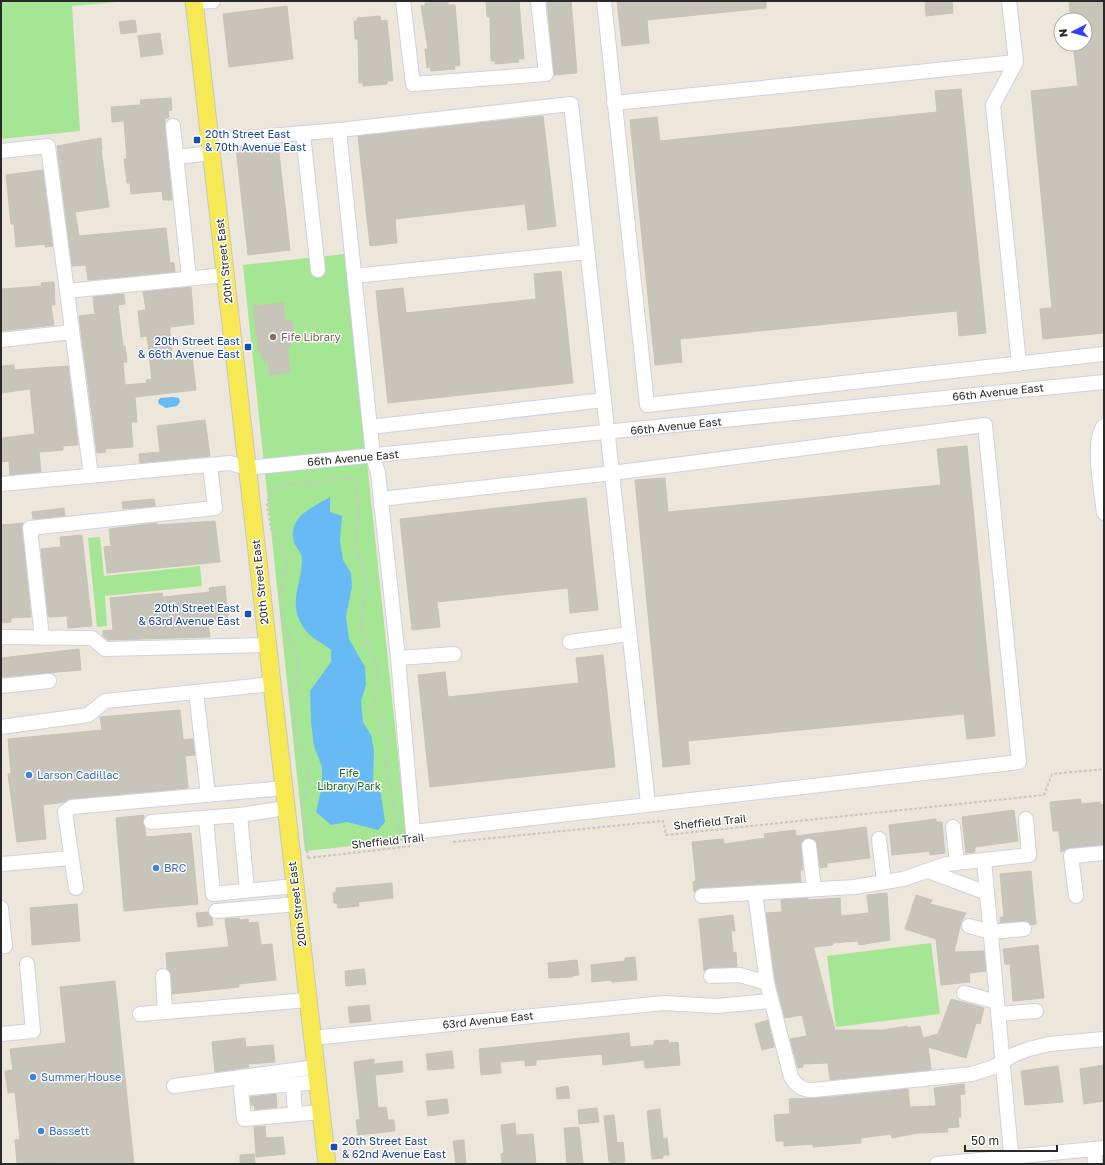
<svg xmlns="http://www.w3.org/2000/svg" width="1105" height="1165" viewBox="0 0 1105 1165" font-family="'Golos Text',sans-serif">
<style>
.green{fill:#a4e693}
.water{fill:#67baf4}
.building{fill:#c7c5b9;stroke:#c8c4b4}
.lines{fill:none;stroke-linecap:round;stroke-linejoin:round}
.minor-casing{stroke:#cfd0e3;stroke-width:16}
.major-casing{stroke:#c7c7c7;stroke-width:19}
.path{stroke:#c7c7c7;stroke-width:2;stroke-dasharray:3 2;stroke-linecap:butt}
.minor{stroke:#fff;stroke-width:14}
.major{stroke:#f7e954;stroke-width:17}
.transit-dot{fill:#1a4fb4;stroke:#fff;stroke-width:1.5}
.education-dot{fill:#8d6e63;stroke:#fff;stroke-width:1.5}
.shop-dot{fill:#3f7fe0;stroke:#fff;stroke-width:1.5}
.labels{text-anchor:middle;stroke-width:3;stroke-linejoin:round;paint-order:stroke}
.transit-label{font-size:11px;fill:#164399;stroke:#fff;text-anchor:start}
.street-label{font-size:11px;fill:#292929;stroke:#fff}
.education-label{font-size:11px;fill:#785e54;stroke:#fff;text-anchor:start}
.park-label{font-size:11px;fill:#1b6a16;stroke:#fff}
.shop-label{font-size:11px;fill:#366cbe;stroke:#fff;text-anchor:start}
</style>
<rect width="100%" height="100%" fill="#ece7da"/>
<!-- green -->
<g class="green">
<polygon points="1,1 128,1 72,6 80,131 1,139"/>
<polygon points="345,254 407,840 305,851 243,265"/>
<polygon points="100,537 104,576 200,566 202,586 105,596 107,626 97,627 88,538"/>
<polygon points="931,943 940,1014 836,1027 827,956"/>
</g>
<!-- water -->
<g class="water">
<polygon points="173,397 179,398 180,402 177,406 166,408 159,404 158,401 160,398"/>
<path d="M330 497V512L342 516 340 541 343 560 351 573 352 587 346 616 349 639 365 667 366 685 361 701 363 722 371 735 374 750 373 782 381 794 385 822 378 830 347 822 331 825 316 812 322 786V767L314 746 311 722 310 691 331 662V650C324 644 313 639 307 632 285 605 302 587 302 559 302 553 296 548 294 542 287 517 312 508 330 497Z"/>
</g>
<!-- building -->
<g class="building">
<polygon points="448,1 448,5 455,5 460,65 454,66 455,69 431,71 430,67 427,68 425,49 428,49 421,6 425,6 425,3"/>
<polygon points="486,1 519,1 524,59 518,59 519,62 495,64 495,61 491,61 490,17 487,17"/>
<polygon points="547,1 571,1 577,73 554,75"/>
<polygon points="617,1 766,1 766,8 647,20 649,43 622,46"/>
<polygon points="925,1 952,1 953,13 926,16"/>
<polygon points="1069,1 1104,1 1104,333 1043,339 1040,309 1052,308 1031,91 1078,86 1073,44 1085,44 1085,20 1071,20"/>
<polygon points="287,6 293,59 229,67 223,14"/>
<polygon points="380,16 381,21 387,20 393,81 387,81 387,84 363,86 363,83 359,83 358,39 355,39 354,21 357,21 357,18"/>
<polygon points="135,20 137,32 121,34 119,22"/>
<polygon points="160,33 163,54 141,57 138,36"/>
<polygon points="961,89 986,333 959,336 957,311 680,339 682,362 655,365 630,120 657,117 660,141 937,112 935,91"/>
<polygon points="171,98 172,110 168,111 169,118 165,118 165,127 172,200 163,200 162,191 131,194 130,183 127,183 124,159 127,159 124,121 112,122 111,107 141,105 140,100"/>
<polygon points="543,116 556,226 528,230 525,204 395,219 397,243 370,246 358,136"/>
<polygon points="101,138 102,150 101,150 109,207 75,212 79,236 166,228 170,263 174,263 175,272 88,280 86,265 72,266 57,146"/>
<polygon points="278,144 290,250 248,255 236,148"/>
<polygon points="43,170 53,246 45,247 45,244 16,247 14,224 11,224 6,175"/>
<polygon points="561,271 573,383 388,403 376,291 403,288 406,313 536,299 534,274"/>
<polygon points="54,282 55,305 51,305 54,325 1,331 1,289 42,286 41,283"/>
<polygon points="191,287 194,324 170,327 170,333 173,358 192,356 196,390 135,397 137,422 131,422 133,447 105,449 106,452 97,453 79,316 95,314 93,297 124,294 125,304 118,305 123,346 125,346 127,362 123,362 125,385 147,383 146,380 152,379 147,336 141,337 138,311 146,310 143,292"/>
<polygon points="283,303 285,321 292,320 294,339 289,339 290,347 287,348 290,372 270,375 268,361 263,361 261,352 259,352 253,306"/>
<polygon points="14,365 14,370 68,366 78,445 63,446 63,450 39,452 41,472 10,475 9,461 1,462 1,438 35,434 30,389 1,393 1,366"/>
<polygon points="205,420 210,456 140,463 139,454 160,452 157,426"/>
<polygon points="967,446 995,736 967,739 964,714 688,741 690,764 663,767 635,480 665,478 668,512 941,485 937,449"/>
<polygon points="586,498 598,610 570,613 568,588 437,602 440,627 412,630 400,519"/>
<polygon points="154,499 155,506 123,509 122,502"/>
<polygon points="64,508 65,516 33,519 32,512"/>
<polygon points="215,521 220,562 107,573 104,547 111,546 109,529 157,523 157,525"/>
<polygon points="23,523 22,529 31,617 11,618 11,622 1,623 1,525"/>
<polygon points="82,535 92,626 68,628 67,616 49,617 48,615 41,549 61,547 60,537"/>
<polygon points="225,586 228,619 208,622 210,637 108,640 103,636 103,631 113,630 110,598 162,593 163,597 210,592 209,588"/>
<polygon points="79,649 81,670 1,677 1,658"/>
<polygon points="603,655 615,767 430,787 418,675 445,672 448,697 579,683 576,658"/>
<polygon points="180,710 183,740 193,739 195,755 185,756 188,788 71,799 64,802 43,805 46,839 17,842 8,774 11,774 8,739 102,730 100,717"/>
<polygon points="1081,799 1081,804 1100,802 1100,805 1104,804 1104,845 1070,848 1061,852 1059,831 1053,831 1050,802"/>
<polygon points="1014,810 1018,841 975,847 975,852 966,853 962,817"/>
<polygon points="144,815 143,823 145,828 146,837 191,833 198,904 124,911 116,818"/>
<polygon points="936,819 936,822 942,822 945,853 930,855 930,851 892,855 889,825"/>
<polygon points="866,827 870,858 827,863 827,867 820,868 816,841 808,838 801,843 803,870 800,870 801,882 702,888 694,892 693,882 696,881 692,842 723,839 724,844 765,838 764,834 795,830 796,836"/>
<polygon points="1031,871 1036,924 1031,925 1023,921 1000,923 1000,917 1004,917 1000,874"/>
<polygon points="392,883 393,898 358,902 359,906 338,908 337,903 334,903 333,893 336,892 336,888"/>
<polygon points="887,893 890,940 859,945 858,941 833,943 833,945 815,947 814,949 835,1030 884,1030 907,1026 907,1028 920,1026 923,1038 938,1034 951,999 984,1008 980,1024 976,1023 966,1058 928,1047 931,1070 830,1080 828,1063 803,1064 803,1067 798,1068 790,1039 807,1036 802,1015 785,1018 775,981 766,913 782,912 781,900 808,898 808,900 840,898 841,916 869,913 867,895"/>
<polygon points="916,895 932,900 930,904 966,913 961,923 954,952 984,951 986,971 969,973 970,982 941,985 936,939 905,929"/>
<polygon points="77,904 80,941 32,945 30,908"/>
<polygon points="208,912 212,918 213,925 198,927 196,913"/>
<polygon points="733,915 735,931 731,931 733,953 736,952 737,967 711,968 704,971 699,919"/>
<polygon points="239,918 240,920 248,919 249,923 258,922 261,945 272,944 276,980 239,984 239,987 172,994 171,976 167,969 166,953 229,947 225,919"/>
<polygon points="1038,945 1044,998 1013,1001 1010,964 1005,964 1003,949"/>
<polygon points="635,957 637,980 612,982 611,980 592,982 591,965 625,961 625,958"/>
<polygon points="577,960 579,975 572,976 572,977 549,978 548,963"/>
<polygon points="364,969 366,984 346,986 345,971"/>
<polygon points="115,981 134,1164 17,1163 15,1140 20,1139 15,1092 8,1093 5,1071 13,1070 10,1049 66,1043 60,987"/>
<polygon points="369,1005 371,1021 350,1023 348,1007"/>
<polygon points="768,1020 774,1047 762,1050 755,1024"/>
<polygon points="629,1033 630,1047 654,1045 654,1041 668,1040 669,1043 678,1042 680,1065 645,1068 644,1060 603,1065 602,1054 536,1060 536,1065 525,1066 525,1060 500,1062 501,1073 481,1075 479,1049"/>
<polygon points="245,1038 246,1047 273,1045 275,1062 248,1064 249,1067 215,1072 212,1042"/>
<polygon points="452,1051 454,1068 428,1070 426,1054"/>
<polygon points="374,1059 374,1064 402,1061 403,1072 375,1075 378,1108 386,1107 388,1120 394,1120 395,1131 358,1135 356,1120 360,1119 354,1062"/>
<polygon points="1104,1065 1104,1101 1084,1104 1080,1069"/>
<polygon points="1058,1066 1063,1102 1025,1105 1021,1071"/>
<polygon points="964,1084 965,1094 960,1095 961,1117 958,1117 959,1127 947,1128 948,1132 918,1133 892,1138 891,1134 861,1138 861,1143 813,1147 813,1144 784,1146 784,1141 776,1141 774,1115 790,1114 789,1099 832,1097 908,1089 910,1107 936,1106 934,1088"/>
<polygon points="568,1086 570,1098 557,1099 556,1088"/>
<polygon points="276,1094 277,1107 255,1110 254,1105 251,1106 250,1097"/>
<polygon points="447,1099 449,1113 428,1116 426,1101"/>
<polygon points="597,1108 599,1122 579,1124 578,1110"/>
<polygon points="660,1109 663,1139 667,1138 669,1155 663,1155 663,1158 652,1159 647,1111"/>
<polygon points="614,1115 617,1143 623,1142 625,1162 614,1163 609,1162 604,1116"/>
<polygon points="515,1123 516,1135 533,1134 536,1164 502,1164 501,1154 504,1153 501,1125"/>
<polygon points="265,1126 266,1138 283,1137 285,1154 256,1157 254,1127"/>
<polygon points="579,1127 583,1164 567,1164 564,1128"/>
<polygon points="464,1140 466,1164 456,1164 453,1141"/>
<polygon points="254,1154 255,1164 240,1164 240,1155"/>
</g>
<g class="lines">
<defs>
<g id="minor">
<polyline points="403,1 413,84 546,74 538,1"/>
<polyline points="604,1 647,405 1104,354"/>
<polyline points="1009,1 1016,62 993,105 1019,364"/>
<polyline points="194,2 213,1"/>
<polyline points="614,103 1016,62"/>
<polyline points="173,126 189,278"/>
<polyline points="303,134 318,270"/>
<polyline points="210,141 339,130"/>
<polyline points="1,151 48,146 91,476"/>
<polyline points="176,157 212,153"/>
<polyline points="354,276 587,252"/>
<polyline points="67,291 225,275"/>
<polyline points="1,340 72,332"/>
<path d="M1104 426C1091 442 1102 492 1104 513"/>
<polyline points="370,427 604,400"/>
<polyline points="1,484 230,463 247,468 316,461 1104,382"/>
<polyline points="381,499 612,473 571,104 339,130 373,456 378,473 398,658 413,832 1019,762 985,425 612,473 648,804"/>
<polyline points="1,637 92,638 105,649 268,645"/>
<polyline points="42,638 30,528 215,508 210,465"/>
<polyline points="570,642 629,634"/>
<polyline points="398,658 454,654"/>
<polyline points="1,686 49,681"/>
<polyline points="196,692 272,684"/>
<polyline points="1,727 88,715 105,701 196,692 208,795"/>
<polyline points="240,815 247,890"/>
<polyline points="206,818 213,894 295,886"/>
<polyline points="151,822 240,815 286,808"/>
<polyline points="953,827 957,863"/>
<polyline points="879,839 884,882"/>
<polyline points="809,846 814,889"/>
<polyline points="984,860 1012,1164"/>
<polyline points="1,864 71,858"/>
<polyline points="928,871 987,893"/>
<polyline points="76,888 65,812 72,807 284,788"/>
<path d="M755 893 767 983 791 1077C797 1087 803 1090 814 1090L972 1074 994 1067 1013 1055 1029 1049 1049 1044 1104 1039"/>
<polyline points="702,896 854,887 903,879 947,864 1029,855 1026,819"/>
<polyline points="1076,896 1071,856 1104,853"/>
<polyline points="1,908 5,946"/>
<polyline points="216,911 297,904"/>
<polyline points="969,926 991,932 1024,929"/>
<polyline points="163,976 165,1012 308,1000"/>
<polyline points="711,976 740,975 767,983"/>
<polyline points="964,993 997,1002"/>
<polyline points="140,1014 165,1012"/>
<polyline points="998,1014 1036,1011"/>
<polyline points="1,1034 33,1031 27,964"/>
<polyline points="312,1038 664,1003 716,1006 771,1001"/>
<polyline points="317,1082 241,1089 244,1119 321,1112"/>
<polyline points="293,1085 295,1114"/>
<polyline points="174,1086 316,1067"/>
<polyline points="1094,1149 1095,1164"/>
<polyline points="937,1164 1104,1148"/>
</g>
<polyline id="major" points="194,1 327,1164"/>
</defs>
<!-- minor casing -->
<use href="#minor" class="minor-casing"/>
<!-- major casing -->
<use href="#major" class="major-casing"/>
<!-- path -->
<g class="path">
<polyline points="453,842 663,821 666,835 1044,795 1052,774 1104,769"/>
<polyline points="308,858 302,804 309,783 308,765 296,738 293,701 298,675 296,651 282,621 280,593 287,567 286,556 271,529 267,505 270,493 280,485 352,478 356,482 359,517 356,537 357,549 365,574 365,595 360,625 378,668 375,707 387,741 386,768 398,827 395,848"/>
<polyline points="308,858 412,846"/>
</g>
<!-- minor -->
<use href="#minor" class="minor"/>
<!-- major -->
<use href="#major" class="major"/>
</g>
<!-- markers -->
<g class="transit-dot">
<rect x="193" y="136" width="8" height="8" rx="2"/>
<rect x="244" y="343" width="8" height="8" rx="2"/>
<rect x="244" y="610" width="8" height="8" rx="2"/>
<rect x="330" y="1143" width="8" height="8" rx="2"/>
</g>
<circle class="education-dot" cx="273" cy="337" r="4"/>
<g class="shop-dot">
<circle cx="29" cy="775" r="4"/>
<circle cx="156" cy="868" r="4"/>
<circle cx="33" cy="1077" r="4"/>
<circle cx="41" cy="1131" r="4"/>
</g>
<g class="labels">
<!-- transit labels -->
<g class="transit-label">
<text x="205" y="138">20th Street East<tspan x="205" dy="13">&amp; 70th Avenue East</tspan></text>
<text x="240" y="345" text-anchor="end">20th Street East<tspan x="240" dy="13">&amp; 66th Avenue East</tspan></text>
<text x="240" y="612" text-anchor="end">20th Street East<tspan x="240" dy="13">&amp; 63rd Avenue East</tspan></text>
<text x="342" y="1145">20th Street East<tspan x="342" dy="13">&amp; 62nd Avenue East</tspan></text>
</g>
<!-- street labels -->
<g class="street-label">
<text transform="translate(224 261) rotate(-96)" y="4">20th Street East</text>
<text transform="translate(998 392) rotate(-6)" y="4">66th Avenue East</text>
<text transform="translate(676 426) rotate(-6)" y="4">66th Avenue East</text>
<text transform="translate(353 458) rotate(-5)" y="4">66th Avenue East</text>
<text transform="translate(260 582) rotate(-96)" y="4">20th Street East</text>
<text transform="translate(710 822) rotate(-6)" y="4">Sheffield Trail</text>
<text transform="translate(388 841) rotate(-6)" y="4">Sheffield Trail</text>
<text transform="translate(297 904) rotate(-97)" y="4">20th Street East</text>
<text transform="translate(488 1020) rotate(-6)" y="4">63rd Avenue East</text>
</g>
<!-- education labels -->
<g class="education-label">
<text x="281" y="341">Fife Library</text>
</g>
<!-- park labels -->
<g class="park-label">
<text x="349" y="777">Fife<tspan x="349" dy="13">Library Park</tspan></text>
</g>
<!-- shop labels -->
<g class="shop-label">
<text x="37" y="779">Larson Cadillac</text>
<text x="164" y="872">BRC</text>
<text x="41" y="1081">Summer House</text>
<text x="49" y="1135">Bassett</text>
</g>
</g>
<!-- border -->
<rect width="1105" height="1165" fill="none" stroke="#292929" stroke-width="4"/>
<!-- north arrow -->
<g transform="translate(1073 32) rotate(264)"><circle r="19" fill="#ffffff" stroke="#a9a9a9"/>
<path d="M0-3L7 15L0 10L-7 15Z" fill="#353dff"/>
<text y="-6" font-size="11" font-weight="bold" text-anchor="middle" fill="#292929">N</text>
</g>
<!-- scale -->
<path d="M965 1145v6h92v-6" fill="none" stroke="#292929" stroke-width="2"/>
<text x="971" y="1145" font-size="12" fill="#292929" stroke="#ffffff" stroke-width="3" paint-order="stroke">50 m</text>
</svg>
